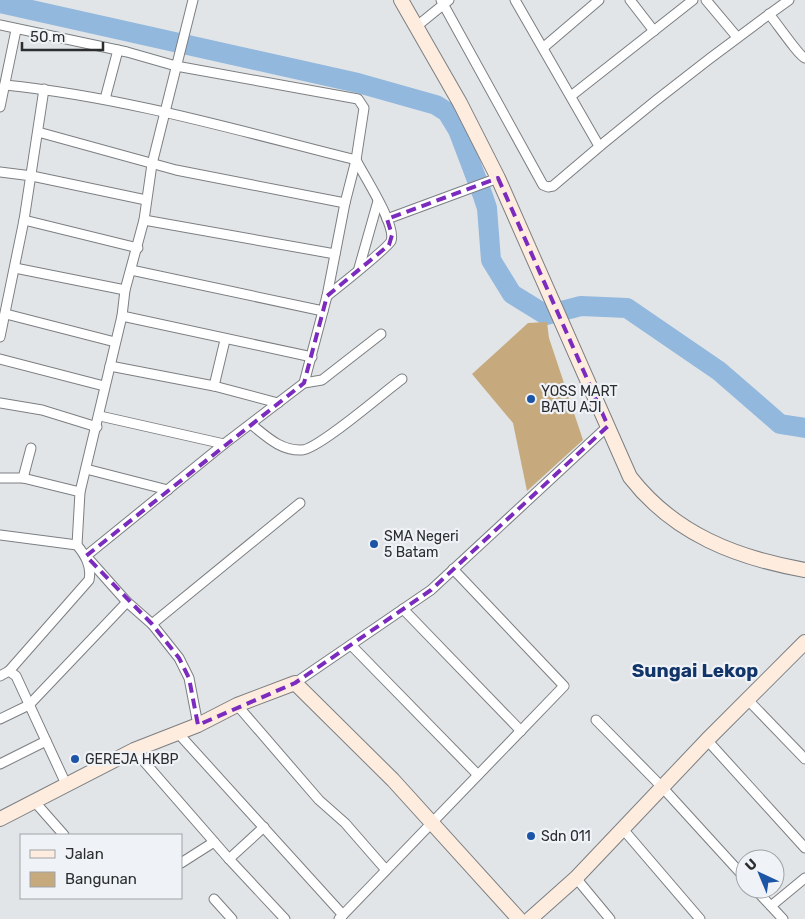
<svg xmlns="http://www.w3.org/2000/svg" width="805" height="919" viewBox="0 0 805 919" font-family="Rubik,sans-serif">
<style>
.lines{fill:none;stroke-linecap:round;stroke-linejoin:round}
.river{stroke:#92b8de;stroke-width:20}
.building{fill:#c6aa7e}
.street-casing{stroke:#7c7f82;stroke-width:11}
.secondary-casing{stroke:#7c7f82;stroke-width:16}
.street{stroke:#fff;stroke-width:9}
.secondary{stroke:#feecde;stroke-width:14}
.marked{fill:none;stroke:#7b2cbf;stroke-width:4;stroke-dasharray:10 6;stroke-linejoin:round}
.poi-dot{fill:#1c54a6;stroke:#eff2f6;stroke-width:2}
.labels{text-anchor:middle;stroke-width:4.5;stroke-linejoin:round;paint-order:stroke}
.poi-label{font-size:14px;fill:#2b2d2e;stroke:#eff2f6;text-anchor:start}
.district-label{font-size:19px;font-weight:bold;fill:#123569;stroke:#eff2f6}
</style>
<rect width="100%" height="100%" fill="#e2e5e8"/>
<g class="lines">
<!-- river -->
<polyline class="river" points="0,3 358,83 436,105 447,112 458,130 483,196 487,208 491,260 512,294 546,315 581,306 627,308 719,371 780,424 805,428"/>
</g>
<!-- building -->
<polygon class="building" points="547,322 549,338 583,440 527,491 513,423 472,374 528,323"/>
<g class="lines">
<defs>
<g id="street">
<path d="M441 0 543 185 548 187 553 186C629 120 708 58 789 0"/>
<polyline points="515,0 599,146"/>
<polyline points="630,0 654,31"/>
<polyline points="706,0 737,37"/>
<path d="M769 14C776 22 799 56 805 58"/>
<polyline points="0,25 127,52 176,66 358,99 364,108 356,160 345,203 327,296 304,383 224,444 86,556 127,602 152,624 179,658 189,678 198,725"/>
<polyline points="417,26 449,0"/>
<polyline points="544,47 599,0"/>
<path d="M5 85C124 97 240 131 356 160 364 176 397 226 391 241 389 247 337 288 327 296"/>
<polyline points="571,96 693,0"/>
<polyline points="105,99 118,50"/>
<polyline points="0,107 16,30"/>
<polyline points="38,132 176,170 345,203"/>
<polyline points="0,172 32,176 146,200"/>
<polyline points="387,219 498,178"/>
<polyline points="24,220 138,248"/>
<polyline points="144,220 335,254"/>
<polyline points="15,268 125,290"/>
<polyline points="359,268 378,201"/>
<polyline points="131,270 323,311"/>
<polyline points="6,314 115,342"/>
<polyline points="122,316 312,357"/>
<polyline points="0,337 24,220 44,89"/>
<polyline points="0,359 104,386"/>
<polyline points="110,366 214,386 278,403"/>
<polyline points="304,383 322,380 381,334"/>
<polyline points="214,386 225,340"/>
<polyline points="0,403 42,410 97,427"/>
<polyline points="100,416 224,444"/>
<path d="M252 425C267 437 281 451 302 450 319 449 384 392 402 379"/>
<polyline points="86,469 168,490"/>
<polyline points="0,478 23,478 80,492"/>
<polyline points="23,478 31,448"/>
<polyline points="0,535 77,545"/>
<polyline points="403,609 521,731"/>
<polyline points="152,624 300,503"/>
<polyline points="351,645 478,775"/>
<path d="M9 671 89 580C92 566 85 555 77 545L80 492 122 316 125 290 144 220 152 164 193 0"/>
<polyline points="0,676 9,671 16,676 66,784"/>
<polyline points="295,683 431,590 608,426"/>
<polyline points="747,699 805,759"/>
<polyline points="237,705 319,800 345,823 386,870"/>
<polyline points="0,719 29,705 127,602"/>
<polyline points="596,720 662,787 745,878"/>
<polyline points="177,732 343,915"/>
<polyline points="707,740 805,848"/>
<polyline points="134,750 229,859 285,919"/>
<polyline points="0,764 46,741"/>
<polyline points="34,801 64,835"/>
<polyline points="622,828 700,919"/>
<polyline points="229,859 264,827"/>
<polyline points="181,863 214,842"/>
<polyline points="576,878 610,919"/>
<polyline points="755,889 783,919"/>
<polyline points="214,899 232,919"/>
<polyline points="771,906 805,878"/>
<polyline points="339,919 564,686 453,569"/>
</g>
<g id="secondary">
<path d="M401 0 460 103 498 178 630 477C674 534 737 558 805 570"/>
<polyline points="0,819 134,750 198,725 237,705 295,683 393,780 519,919"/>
<polyline points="530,919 576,878 707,740 805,642"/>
</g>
</defs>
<!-- street casing -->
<use href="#street" class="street-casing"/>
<!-- secondary casing -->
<use href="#secondary" class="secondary-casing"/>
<!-- street -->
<use href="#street" class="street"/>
<!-- secondary -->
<use href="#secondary" class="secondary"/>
</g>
<!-- marked area -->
<path class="marked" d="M498 178 608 426 431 590 295 683 198 725 189 678 179 658 152 624 86 556 304 383 327 296 389 245 392 235 387 219Z"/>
<!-- markers -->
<g class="poi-dot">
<circle cx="531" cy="399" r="5"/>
<circle cx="374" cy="544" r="5"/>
<circle cx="75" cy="759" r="5"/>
<circle cx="531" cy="836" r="5"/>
</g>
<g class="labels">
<!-- poi labels -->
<g class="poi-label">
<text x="541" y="396">YOSS MART<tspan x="541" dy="16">BATU AJI</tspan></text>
<text x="384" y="541">SMA Negeri<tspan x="384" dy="16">5 Batam</tspan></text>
<text x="85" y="764">GEREJA HKBP</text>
<text x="541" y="841">Sdn 011</text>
</g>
<!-- district labels -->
<g class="district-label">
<text x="695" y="677">Sungai Lekop</text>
</g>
</g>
<!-- legend -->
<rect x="20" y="834" width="162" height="65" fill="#eff2f6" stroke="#a1a3a6"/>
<rect x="30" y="850" width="25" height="8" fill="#feecde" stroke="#a1a3a6"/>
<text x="65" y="859" font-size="15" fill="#2b2d2e">Jalan</text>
<rect x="30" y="872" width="25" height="15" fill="#c6aa7e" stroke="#a1a3a6"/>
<text x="65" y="884" font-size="15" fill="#2b2d2e">Bangunan</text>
<!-- north arrow -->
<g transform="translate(760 874) rotate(316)"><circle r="24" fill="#eff2f6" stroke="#a1a3a6"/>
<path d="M0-4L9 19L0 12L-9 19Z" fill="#1c54a6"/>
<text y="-8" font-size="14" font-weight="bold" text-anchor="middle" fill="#2b2d2e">U</text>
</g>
<!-- scale -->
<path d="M22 42v8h81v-8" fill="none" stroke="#2b2d2e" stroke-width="2.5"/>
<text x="30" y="42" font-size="15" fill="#2b2d2e" stroke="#eff2f6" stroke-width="4" paint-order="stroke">50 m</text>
</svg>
